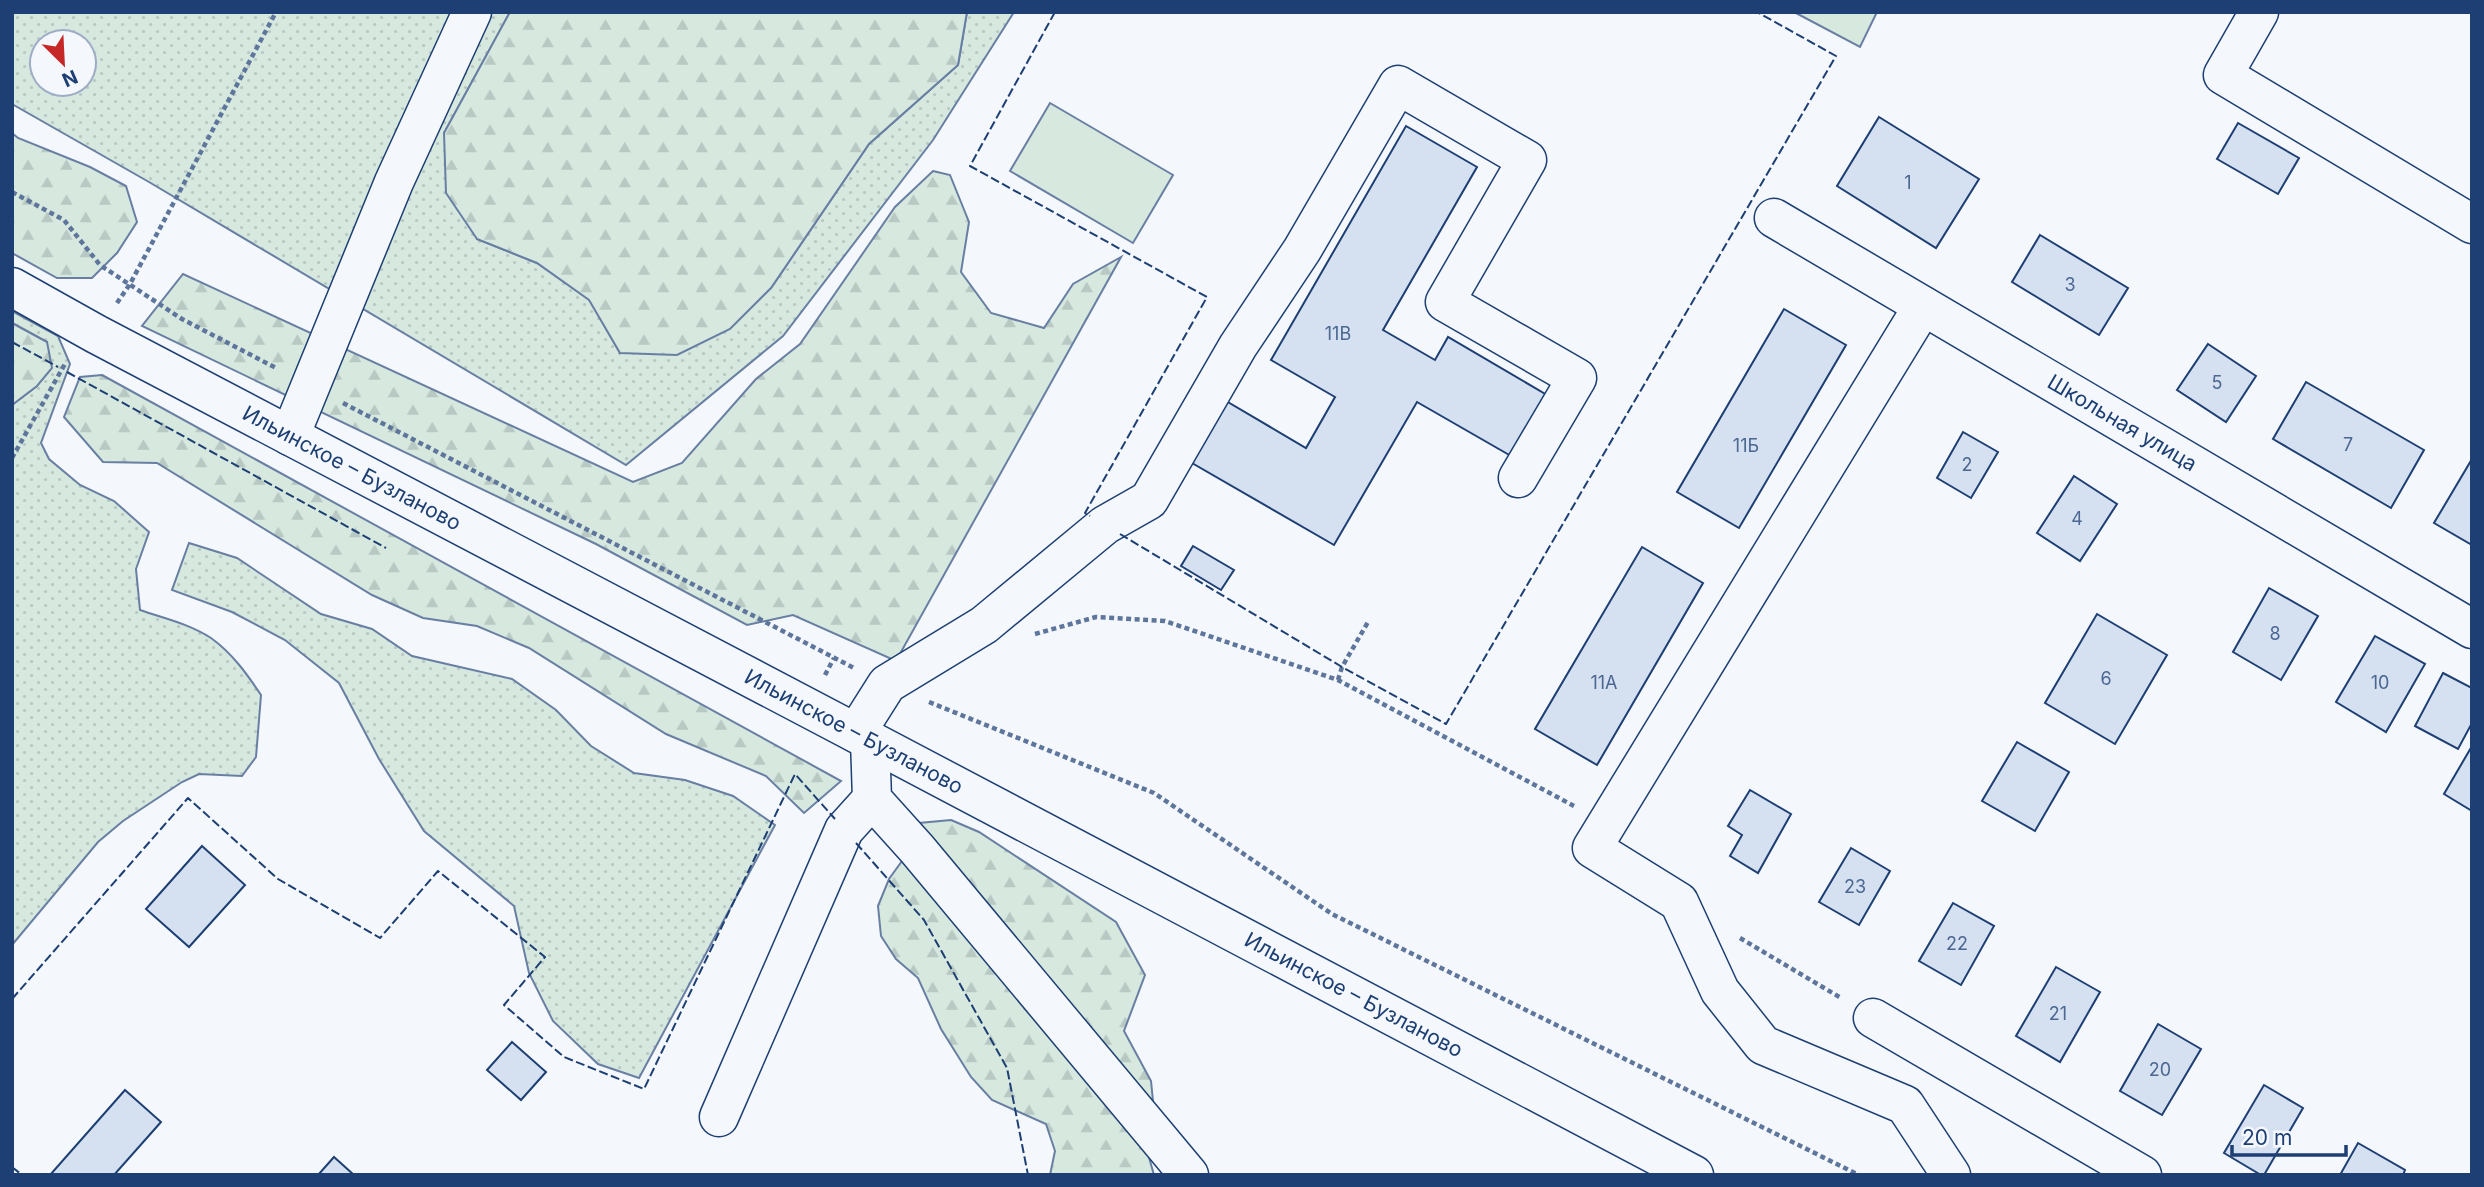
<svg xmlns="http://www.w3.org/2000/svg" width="2484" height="1187" viewBox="0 0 2484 1187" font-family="Inter,sans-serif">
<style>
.grass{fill:url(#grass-dots);stroke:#687fa3;stroke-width:2;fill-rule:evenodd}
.forest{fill:url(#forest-firs);stroke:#687fa3;stroke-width:2}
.garden{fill:#d7e8df;stroke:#687fa3;stroke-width:2}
.building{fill:#d5e0f0;stroke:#1d3f73;stroke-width:2}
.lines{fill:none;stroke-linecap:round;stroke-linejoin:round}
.minor-casing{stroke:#1d3f73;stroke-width:41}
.path{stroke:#5e769c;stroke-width:4.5;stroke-dasharray:5 3.5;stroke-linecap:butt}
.minor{stroke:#f4f7fb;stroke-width:38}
.fence{stroke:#1d3f73;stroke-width:2;stroke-dasharray:9 3.5;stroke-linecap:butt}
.labels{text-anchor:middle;stroke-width:5;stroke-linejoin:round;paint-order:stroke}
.number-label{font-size:18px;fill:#4b6792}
.street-label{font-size:21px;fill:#1d3f73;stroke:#f4f7fb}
</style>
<defs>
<pattern id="grass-dots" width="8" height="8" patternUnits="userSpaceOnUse" patternTransform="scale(1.75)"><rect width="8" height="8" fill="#d7e8df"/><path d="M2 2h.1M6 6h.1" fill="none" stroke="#b8c8c3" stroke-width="1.8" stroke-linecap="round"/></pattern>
<pattern id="forest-firs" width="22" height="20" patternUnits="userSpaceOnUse" patternTransform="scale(1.75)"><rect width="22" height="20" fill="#d7e8df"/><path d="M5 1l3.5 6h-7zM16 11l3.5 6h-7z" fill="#b8c8c3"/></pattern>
</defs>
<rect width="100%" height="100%" fill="#f4f7fb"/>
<!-- grass -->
<g class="grass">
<path d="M12 12H510L444 133 477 239 537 263 590 300 620 353 771 288 869 144 958 65 967 12H1014L933 140 783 336 626 465 149 182 12 104ZM42 42H84V84H42Z"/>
<path d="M12 311 58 336 70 364 41 443 49 459 80 485 114 501 149 532 136 569 140 610C163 618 190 624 211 638 232 653 247 674 261 695L256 757 242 776 199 774 182 782 123 821 98 842 12 945V405L37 386 47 342 12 323Z"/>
<polygon points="189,543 237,558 321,614 372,629 412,656 512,679 556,710 591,746 634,773 685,780 733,796 775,825 639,1078 598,1064 553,1021 529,973 514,906 424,831 379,759 339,683 285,640 232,612 172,590"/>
</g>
<!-- forest -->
<g class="forest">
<polygon points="510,12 967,12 958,65 869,144 771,288 730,329 677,355 620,353 589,300 537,263 477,239 446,193 444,133"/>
<polygon points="12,133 18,138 90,167 126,186 137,222 117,253 92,278 57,278 12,253"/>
<polygon points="933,171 950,175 969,222 961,272 991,313 1044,328 1073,284 1121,257 896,661 793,615 747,625 596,544 142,326 183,274 633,482 682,463 756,379 800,344 895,207"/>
<polygon points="12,323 47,342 52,368 37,386 12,405"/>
<polygon points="102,375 841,781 804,813 766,776 666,734 529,648 477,626 423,618 372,595 157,463 103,462 64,417 80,377"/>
<polygon points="951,820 979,832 1116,922 1145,975 1124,1031 1151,1081 1154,1111 1145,1143 1154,1175 1050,1175 1055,1151 1046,1124 992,1100 971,1077 941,1029 918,978 896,959 881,936 878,906 889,879 907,854 919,823"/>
</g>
<!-- garden -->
<g class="garden">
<polygon points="1794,12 1877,12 1860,47"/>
<polygon points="1050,103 1173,175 1133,243 1010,171"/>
</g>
<!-- building -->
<g class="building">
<polygon points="1879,117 1979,179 1936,248 1837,186"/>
<polygon points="2238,123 2299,158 2278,194 2217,159"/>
<polygon points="1406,126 1477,167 1383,330 1435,360 1448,337 1547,395 1511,456 1417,402 1334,545 1185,459 1221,398 1306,448 1335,397 1271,360"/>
<polygon points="2040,235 2128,288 2099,335 2012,282"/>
<polygon points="1784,309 1846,345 1739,528 1677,492"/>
<polygon points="2208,344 2256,376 2226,422 2177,390"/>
<polygon points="2306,382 2424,450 2391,508 2273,439"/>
<polygon points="1963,432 1998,452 1971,498 1937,478"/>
<polygon points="2472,459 2472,545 2434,523"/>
<polygon points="2074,476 2117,504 2080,561 2037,533"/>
<polygon points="1193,546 1234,570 1221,590 1181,566"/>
<polygon points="1642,547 1703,583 1597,765 1535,729"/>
<polygon points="2269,588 2318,616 2281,680 2233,652"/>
<polygon points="2097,614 2167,655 2115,744 2045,703"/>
<polygon points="2375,636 2425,664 2386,732 2336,702"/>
<polygon points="2443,673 2472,688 2472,723 2458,749 2415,726"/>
<polygon points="2017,742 2069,772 2035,831 1982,801"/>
<polygon points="2472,746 2472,811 2444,794"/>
<polygon points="1750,790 1791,814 1758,873 1730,856 1742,835 1728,826"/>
<polygon points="202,846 245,885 189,947 146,909"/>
<polygon points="1851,848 1890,871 1859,925 1819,902"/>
<polygon points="1953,903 1994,926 1961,985 1919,961"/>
<polygon points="2056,967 2100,992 2060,1062 2016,1036"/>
<polygon points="2158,1024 2201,1049 2162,1115 2120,1091"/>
<polygon points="512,1042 546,1072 521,1100 487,1070"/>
<polygon points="2264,1085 2303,1108 2264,1175 2261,1175 2224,1153"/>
<polygon points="125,1090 161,1122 114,1175 50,1175"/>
<polygon points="2358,1143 2405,1170 2403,1175 2340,1175"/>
<polygon points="334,1157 354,1175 318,1175"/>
</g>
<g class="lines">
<defs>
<g id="minor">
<polyline points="2259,12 2223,75 2472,224"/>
<path id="s1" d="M1774 218 2472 629"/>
<path id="s2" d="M12 287 96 334C629 614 1162 893 1694 1175"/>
<polyline points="1923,306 1592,848 1679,902 1720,991 1763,1045 1905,1105 1951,1175"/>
<polyline points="290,436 394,182 472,12"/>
<polyline points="856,733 887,684 984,625 1105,525 1149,500 1238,346 1302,250 1398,85 1527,160 1445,302 1577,378 1518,478"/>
<polyline points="870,740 872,799 917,849 1189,1175"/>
<polyline points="1873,1018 2142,1175"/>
<polyline points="719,1117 844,830 872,799"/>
</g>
</defs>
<!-- minor casing -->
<use href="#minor" class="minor-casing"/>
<!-- path -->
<g class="path">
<polyline points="12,192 64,220 100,265 182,319 276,368"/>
<polyline points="117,303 130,284 276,12"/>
<polyline points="343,403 854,668"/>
<polyline points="12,458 66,362"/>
<polyline points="1035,634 1096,617 1165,621 1338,680 1574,806"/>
<polyline points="825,675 834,658"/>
<polyline points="1338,680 1342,667 1368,622"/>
<polyline points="929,702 1154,793 1332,914 1859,1175"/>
<polyline points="1740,938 1841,998"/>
</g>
<!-- minor -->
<use href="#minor" class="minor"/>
<!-- fence -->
<g class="fence">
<polyline points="1055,12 970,166 1207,297 1085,513 1090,516"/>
<polyline points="12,342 58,367"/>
<polyline points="67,372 386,548"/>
<polyline points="1120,534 1342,667 1446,724 1836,56 1757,12"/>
<polyline points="856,843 924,920 1007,1068 1028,1175"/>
<polyline points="12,999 188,798 278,879 380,938 438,871 545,957 504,1005 564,1057 644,1089 795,774 835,819"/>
<polyline points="12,1167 22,1175"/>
</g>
</g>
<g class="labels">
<!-- number labels -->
<g class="number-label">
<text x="1908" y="189">1</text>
<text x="2070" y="291">3</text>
<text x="1338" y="340">11В</text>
<text x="2217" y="389">5</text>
<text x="2348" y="451">7</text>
<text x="1746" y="452">11Б</text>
<text x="1967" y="471">2</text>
<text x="2077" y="525">4</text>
<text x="2275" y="640">8</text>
<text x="2106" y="685">6</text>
<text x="1604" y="689">11А</text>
<text x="2380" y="689">10</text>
<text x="1855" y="893">23</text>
<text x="1957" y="950">22</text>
<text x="2058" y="1020">21</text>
<text x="2160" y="1076">20</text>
</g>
<!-- street labels -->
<g class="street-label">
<text dy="7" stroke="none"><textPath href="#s1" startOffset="404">Школьная улица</textPath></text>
<text dy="7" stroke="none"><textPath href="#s2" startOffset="385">Ильинское – Бузланово</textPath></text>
<text dy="7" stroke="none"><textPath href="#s2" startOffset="952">Ильинское – Бузланово</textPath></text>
<text dy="7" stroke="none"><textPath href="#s2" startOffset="1517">Ильинское – Бузланово</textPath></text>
</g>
</g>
<!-- border -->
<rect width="2484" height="1187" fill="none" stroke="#1d3f73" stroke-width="28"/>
<!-- north arrow -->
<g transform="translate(63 63) rotate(156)"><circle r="33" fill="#f4f7fb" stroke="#9eadc5" stroke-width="2"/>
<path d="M0-5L12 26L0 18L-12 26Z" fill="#c62828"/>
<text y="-10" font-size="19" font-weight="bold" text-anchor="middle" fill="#1d3f73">N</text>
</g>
<!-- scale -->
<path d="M2232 1145v10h114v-10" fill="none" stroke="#1d3f73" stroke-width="3.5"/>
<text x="2242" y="1145" font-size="21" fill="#1d3f73" stroke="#f4f7fb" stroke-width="5" paint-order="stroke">20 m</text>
</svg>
